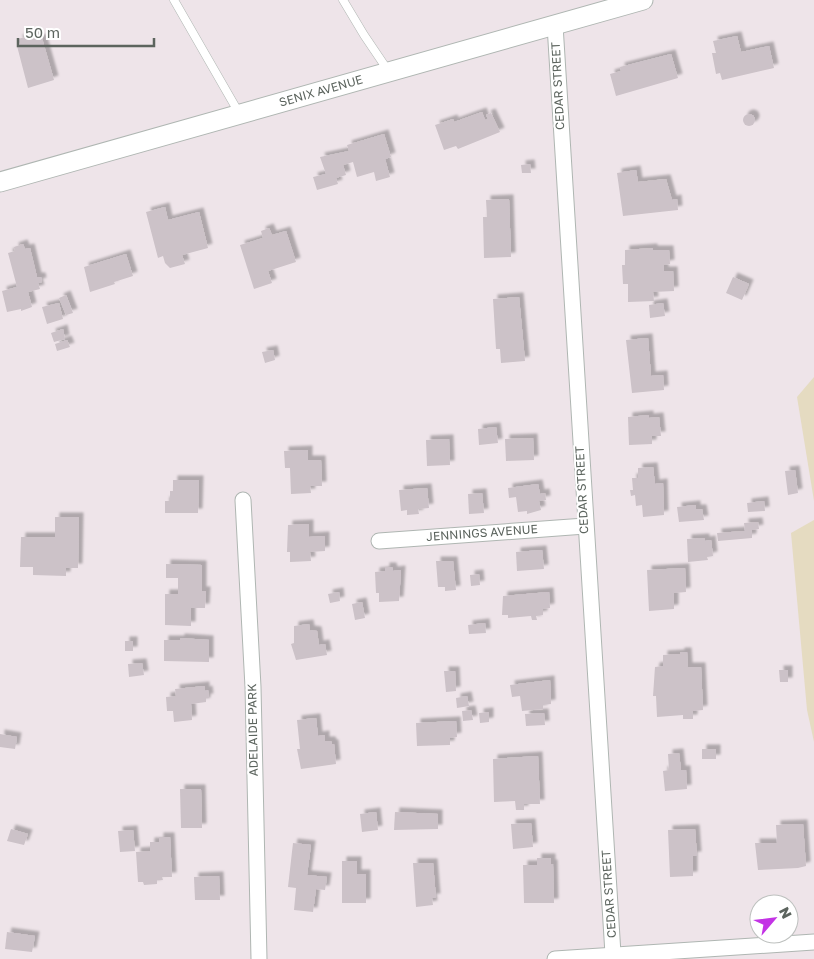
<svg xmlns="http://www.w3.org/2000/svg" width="814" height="959" viewBox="0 0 814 959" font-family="'Golos Text',sans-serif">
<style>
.green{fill:#e5dbc1}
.building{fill:#ccc2c8;filter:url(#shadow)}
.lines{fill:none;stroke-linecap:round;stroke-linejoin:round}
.service-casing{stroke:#afb6b2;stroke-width:9}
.minor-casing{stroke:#afb6b2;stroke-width:17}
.tertiary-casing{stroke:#afb6b2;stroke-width:21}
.service{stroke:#fff;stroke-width:8}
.minor{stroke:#fff;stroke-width:15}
.tertiary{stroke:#fff;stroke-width:19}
.labels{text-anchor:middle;stroke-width:4;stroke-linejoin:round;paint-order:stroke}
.street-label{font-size:12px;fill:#5c645e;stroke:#fff}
</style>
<defs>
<filter id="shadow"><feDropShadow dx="4.5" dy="-4.5" stdDeviation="1" flood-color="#0004"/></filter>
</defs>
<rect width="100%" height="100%" fill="#eee4e9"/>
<!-- green -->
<g class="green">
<polygon points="814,377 814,501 797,397"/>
<polygon points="814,520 814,742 807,710 791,533"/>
</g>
<!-- building -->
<g class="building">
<polygon points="35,34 36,40 42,38 54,80 28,88 17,46 20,45 18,39"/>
<polygon points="737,36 741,52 769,46 774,68 722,80 720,73 716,74 712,53 716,53 713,41"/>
<polygon points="671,54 678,78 616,96 610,74 621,71 620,67"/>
<polygon points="482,112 485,120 488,119 486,115 491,113 500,132 458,149 456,146 444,150 435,125 453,119 454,122"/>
<circle cx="749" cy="120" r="6"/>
<polygon points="384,134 391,157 385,159 390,177 376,181 374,172 357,177 353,162 343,165 346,175 336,178 338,184 317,190 313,177 326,174 320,157 349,151 347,145"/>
<polygon points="530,164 531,173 522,173 521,165"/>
<polygon points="636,170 638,182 666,179 672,200 677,199 678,210 623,216 617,173"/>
<polygon points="509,199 511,257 484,258 483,217 487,217 486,200"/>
<polygon points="165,207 168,220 199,212 208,248 182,255 185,264 170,268 165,263 163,256 158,258 146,212"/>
<polygon points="269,228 272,235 286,231 296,262 268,271 272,283 254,289 240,245 263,238 261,231"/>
<polygon points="23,244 25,249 30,248 37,277 41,277 42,282 38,283 40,289 28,292 32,307 21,311 21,309 7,312 2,291 17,287 8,253 15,251 14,247"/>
<polygon points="653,248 653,250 669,250 670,264 664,265 664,271 673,271 674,291 653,292 654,301 628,302 628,284 623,284 622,265 625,265 625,250"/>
<polygon points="126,254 133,276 114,282 115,284 90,292 84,267"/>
<polygon points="733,277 749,284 742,300 726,293"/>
<polygon points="66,295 73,313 66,315 59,298"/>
<polygon points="519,297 525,361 501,363 500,349 496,349 493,299"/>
<polygon points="59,303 63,319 47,324 42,307"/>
<polygon points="663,303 665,316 650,318 649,305"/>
<polygon points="63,329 65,339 54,342 51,333"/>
<polygon points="648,338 651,376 663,375 664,390 632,393 626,340"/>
<polygon points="67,340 70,347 57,351 55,344"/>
<polygon points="273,350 275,360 265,363 262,352"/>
<polygon points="649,415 649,418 659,417 661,436 652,436 652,444 629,445 628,417"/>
<polygon points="496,427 498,443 479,445 478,429"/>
<polygon points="533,438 534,460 506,461 505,439"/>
<polygon points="449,439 450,465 427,466 426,440"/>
<polygon points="308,450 308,460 321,460 322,486 310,486 311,493 291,494 290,468 285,468 284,451"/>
<polygon points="653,467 655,484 663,483 664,515 643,517 642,505 636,506 635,495 631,496 630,490 633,490 632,478 638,478 638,468"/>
<polygon points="795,470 798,493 788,495 785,471"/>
<polygon points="173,480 199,480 198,513 165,513 165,501 170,501 170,491 173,491"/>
<polygon points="538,484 540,494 545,493 546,500 539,501 541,510 527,514 527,511 518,512 516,497 509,498 508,488"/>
<polygon points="427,488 429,508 418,509 419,514 407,515 407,510 401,511 399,490"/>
<polygon points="482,493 484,513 469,514 468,494"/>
<polygon points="764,501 765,511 748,512 747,503"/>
<polygon points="696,505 696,509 702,509 704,520 679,522 677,507"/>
<polygon points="55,517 79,517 78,568 66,568 66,576 33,575 33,567 20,567 21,537 55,537"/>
<polygon points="758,522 759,529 752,530 752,538 718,541 717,533 745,531 744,523"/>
<polygon points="309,524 309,537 325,536 325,551 310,552 311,561 290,562 290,552 287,552 288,525"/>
<polygon points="705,538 705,541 711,540 713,556 707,557 708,560 688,562 687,539"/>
<polygon points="542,550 544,569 517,571 516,552"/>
<polygon points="436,561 453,561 456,590 445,591 445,587 438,587"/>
<polygon points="166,564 202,565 202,591 206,591 205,608 191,608 191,626 165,625 165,594 178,594 178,578 166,578"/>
<polygon points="385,567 392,567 393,571 401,570 399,601 379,602 379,593 376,593 375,572 385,571"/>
<polygon points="685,568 686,592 674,593 674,609 649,611 647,570"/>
<polygon points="479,574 480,585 471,586 470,575"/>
<polygon points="339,592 340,601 330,603 328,594"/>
<polygon points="549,592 550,608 543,609 543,615 536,616 537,620 532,620 531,616 508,618 508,615 502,615 503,596"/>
<polygon points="362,602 365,618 355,620 352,604"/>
<polygon points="485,623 486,633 469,634 468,625"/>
<polygon points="309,624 310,630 317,631 319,645 325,644 327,655 296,660 291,644 294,643 294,626"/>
<polygon points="180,638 209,640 209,662 164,661 164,640 180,640"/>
<rect x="125" y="641" width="8" height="10"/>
<polygon points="680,652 687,652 688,667 701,667 703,710 693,711 693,719 683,719 683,715 657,717 656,696 653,696 655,667 663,666 663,655 680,654"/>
<polygon points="142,663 144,675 129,677 128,664"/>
<polygon points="779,670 788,670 788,682 780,682"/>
<polygon points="444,671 455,671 456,691 446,692"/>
<polygon points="550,680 551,704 543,705 543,709 522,711 520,696 512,697 510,685"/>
<polygon points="205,686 205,691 208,690 209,698 206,698 206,702 191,704 192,720 174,722 173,711 167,711 166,697 176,696 175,689"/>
<polygon points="467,696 469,706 457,708 456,698"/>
<polygon points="471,710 473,720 463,721 462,711"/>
<polygon points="489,712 489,722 480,723 479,713"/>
<polygon points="544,713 545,725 526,726 525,714"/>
<polygon points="316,718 318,736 325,735 325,741 331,741 332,744 334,744 336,764 301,769 297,749 300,749 297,720"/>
<polygon points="456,721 457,737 450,738 450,745 417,746 416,723"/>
<polygon points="0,734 17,737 15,749 0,747"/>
<rect x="702" y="749" width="14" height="10"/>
<polygon points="679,753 681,770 686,770 687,789 665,791 663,771 669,770 668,754"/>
<polygon points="538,756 540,804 524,804 524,810 516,810 515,801 494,802 493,759"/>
<polygon points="180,789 201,789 202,828 181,828"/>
<polygon points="376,812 378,830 362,832 360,814"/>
<polygon points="395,812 438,814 438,829 394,830"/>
<polygon points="531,823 533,847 513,849 511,824"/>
<polygon points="803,824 806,866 798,868 758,870 755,843 777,843 776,825"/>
<polygon points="11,829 28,834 24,845 7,841"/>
<polygon points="695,829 697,856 693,856 693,876 670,877 668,830"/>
<polygon points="133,830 135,851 120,852 118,831"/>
<polygon points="159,837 170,837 172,877 162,877 163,880 157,880 157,884 144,885 143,882 138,882 136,852 150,851 150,842 159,842"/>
<polygon points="293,843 311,845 307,875 327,877 325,890 316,889 313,912 294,910 296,888 288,887"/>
<polygon points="537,858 551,858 551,864 553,864 554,903 524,903 523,865 537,865"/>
<polygon points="342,861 357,861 357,874 366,874 366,903 342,903"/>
<polygon points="413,863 433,863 436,898 432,898 433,905 416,907"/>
<polygon points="219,876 220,900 195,900 194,877"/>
<polygon points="7,932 35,936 32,952 5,949"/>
</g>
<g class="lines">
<defs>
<g id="service">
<polyline points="174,0 239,113"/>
<polyline points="343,0 364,35 389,72"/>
</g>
<g id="minor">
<polyline points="555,25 613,954"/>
<polyline points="243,500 253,687 259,959"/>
<polyline points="379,541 585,526"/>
<polyline points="555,959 814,942"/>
</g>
<polyline id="tertiary" points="0,182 643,0"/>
</defs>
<!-- service casing -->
<use href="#service" class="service-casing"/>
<!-- minor casing -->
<use href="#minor" class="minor-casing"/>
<!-- tertiary casing -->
<use href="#tertiary" class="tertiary-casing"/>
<!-- service -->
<use href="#service" class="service"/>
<!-- minor -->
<use href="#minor" class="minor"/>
<!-- tertiary -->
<use href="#tertiary" class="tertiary"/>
</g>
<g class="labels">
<!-- street labels -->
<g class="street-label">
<text transform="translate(558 86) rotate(-93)" y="4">CEDAR STREET</text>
<text transform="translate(321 91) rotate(-16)" y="4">SENIX AVENUE</text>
<text transform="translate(582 490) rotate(-93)" y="4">CEDAR STREET</text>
<text transform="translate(482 533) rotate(-4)" y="4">JENNINGS AVENUE</text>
<text transform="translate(253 730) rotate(-91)" y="4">ADELAIDE PARK</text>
<text transform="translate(609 894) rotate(-94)" y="4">CEDAR STREET</text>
</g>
</g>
<!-- north arrow -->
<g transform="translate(774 919) rotate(62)"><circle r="24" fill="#ffffff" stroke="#bec1bf"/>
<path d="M0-4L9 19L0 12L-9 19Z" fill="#c333e5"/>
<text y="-8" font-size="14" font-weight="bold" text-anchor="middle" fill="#5c645e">N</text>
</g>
<!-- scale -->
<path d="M18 38v8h136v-8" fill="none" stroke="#5c645e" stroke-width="2.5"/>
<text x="25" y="38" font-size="15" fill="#5c645e" stroke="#ffffff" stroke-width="4" paint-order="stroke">50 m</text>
</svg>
